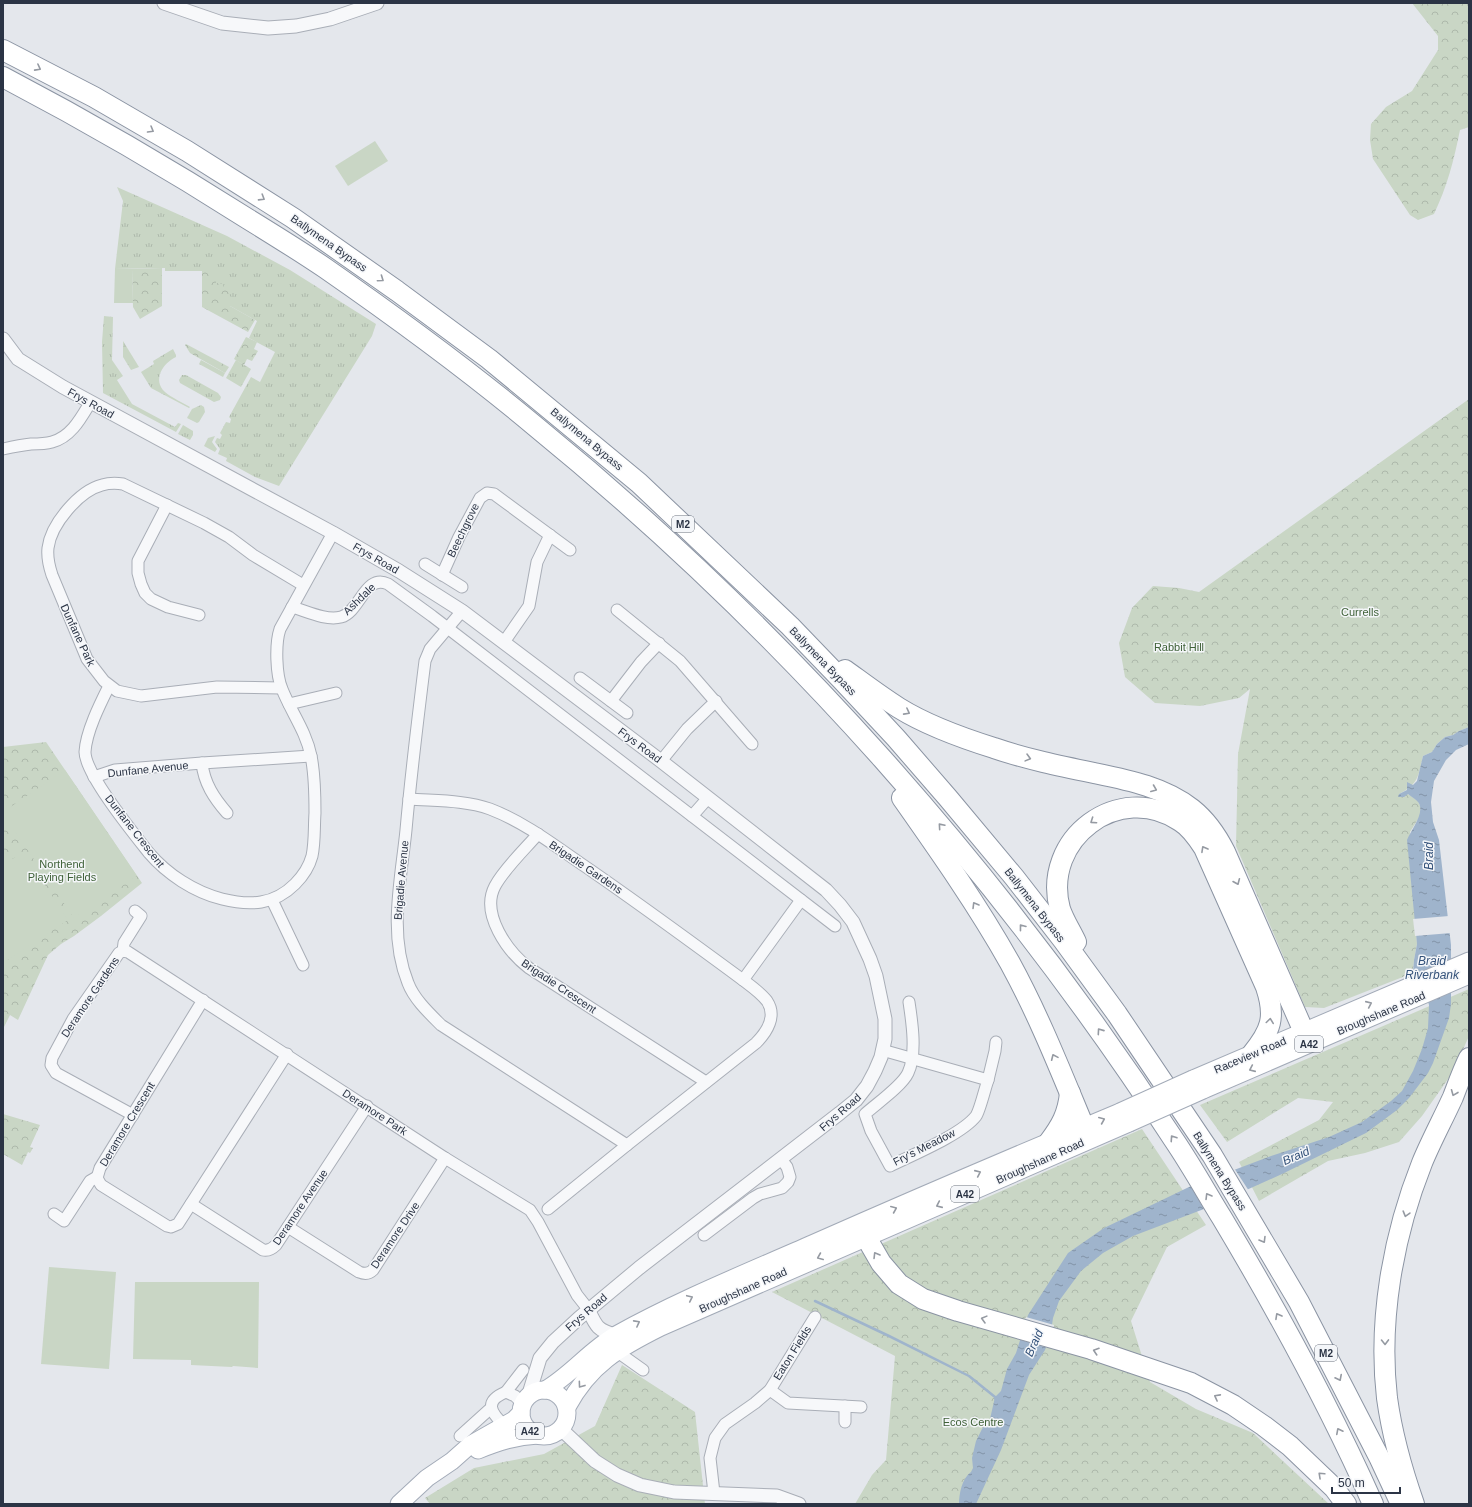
<svg xmlns="http://www.w3.org/2000/svg" width="1472" height="1507" viewBox="0 0 1472 1507" font-family="Arial,sans-serif">
<style>
.grass{fill:url(#grass-tufts)}
.forest{fill:url(#forest-crowns)}
.pitch{fill:#c9d6c5}
.water{fill:url(#water-ripples)}
.pier{fill:#e4e7ec}
.lines{fill:none;stroke-linecap:round;stroke-linejoin:round}
.stream{stroke:#9fb4cc;stroke-width:2.5}
.minor-casing{stroke:#a9aeb7;stroke-width:13}
.tertiary-casing{stroke:#a9aeb7;stroke-width:15}
.primary-casing{stroke:#a3abb8;stroke-width:19}
.motorway-casing{stroke:#8b94a3;stroke-width:22}
.minor{stroke:#f7f8fa;stroke-width:11}
.tertiary{stroke:#f7f8fa;stroke-width:13}
.primary{stroke:#fff;stroke-width:17}
.motorway{stroke:#fff;stroke-width:20}
.primary-bridge-casing{stroke:#a3abb8;stroke-width:19;stroke-linecap:butt}
.primary-bridge{stroke:#fff;stroke-width:17}
.oneway{stroke:#959aa2}
.labels{text-anchor:middle;stroke-width:3;stroke-linejoin:round;paint-order:stroke}
.shield{fill:#f4f6f9;stroke:#676e7b;stroke-width:1}
.shield-label{font-size:10px;font-weight:bold;fill:#2b3445}
.street-label{font-size:11px;fill:#2b3445;stroke:#f4f6f9}
.park-label{font-size:11px;fill:#3f6138;stroke:#f4f6f9}
.water-label{font-size:12px;font-style:italic;fill:#34527a;stroke:#f4f6f9}
</style>
<defs>
<pattern id="grass-tufts" width="24" height="20" patternUnits="userSpaceOnUse"><rect width="24" height="20" fill="#c9d6c5"/><path d="M3 7l-1-3M5 7V3M7 7l1-3M15 17l-1-3M17 17v-4M19 17l1-3" fill="none" stroke="#adb8ab"/></pattern>
<pattern id="forest-crowns" width="20" height="18" patternUnits="userSpaceOnUse"><rect width="20" height="18" fill="#c9d6c5"/><path d="M2 6a3 3 0 1 1 6 0M12 15a3 3 0 1 1 6 0" fill="none" stroke="#adb8ab"/></pattern>
<pattern id="water-ripples" width="26" height="14" patternUnits="userSpaceOnUse"><rect width="26" height="14" fill="#9fb4cc"/><path d="M2 4q2-2 4 0t4 0M15 11q2-2 4 0t4 0" fill="none" stroke="#8293a7"/></pattern>
</defs>
<rect width="100%" height="100%" fill="#e4e7ec"/>
<!-- grass -->
<g class="grass">
<polygon points="117,187 227,236 290,270 376,324 372,336 279,486 255,477 226,461 227,458 218,454 220,449 215,442 217,438 220,439 222,435 220,433 226,422 230,423 231,419 229,417 251,377 260,382 275,352 249,338 257,321 230,306 224,289 216,284 202,268 202,271 165,271 165,268 115,269 123,201"/>
<polygon points="104,316 113,317 112,360 123,376 117,380 132,404 175,427 178,423 181,424 176,432 103,393 102,342"/>
<polygon points="123,341 139,367 131,370 123,357"/>
<path d="M173 349 176 355V357C163 363 152 380 165 392 172 398 182 402 190 407L189 408 151 388 141 372 154 364 153 361Z"/>
<polygon points="201,360 225,373 223,377 199,364"/>
<polygon points="236,360 251,369 241,387 226,378"/>
<polygon points="182,375 186,375 218,393 221,397 220,400 214,402 180,383 179,380"/>
<polygon points="201,405 204,407 205,412 199,422 197,423 187,418 192,409"/>
<polygon points="183,425 193,431 193,435 190,440 178,434"/>
<polygon points="215,436 212,442 217,449 215,452 204,446 208,438"/>
</g>
<!-- forest -->
<g class="forest">
<path d="M1412 3H1469V127L1460 130C1454 160 1447 187 1434 214L1418 220 1410 215 1373 159 1370 140 1371 124 1386 107 1412 91 1438 50V36Z"/>
<polygon points="162,268 162,306 140,319 133,307 132,269"/>
<polygon points="202,268 216,268 216,283 223,284 224,289 228,290 231,298 230,306 255,320 248,332 202,307"/>
<polygon points="246,337 257,342 254,349 258,351 252,361 247,359 244,365 234,359"/>
<polygon points="186,344 229,367 225,373 190,353 185,345"/>
<path d="M1469 399V727L1459 731 1453 735 1445 737 1437 744 1432 752 1423 756C1418 776 1419 784 1399 794H1408L1418 801 1421 808 1420 816 1410 832 1417 944 1414 960 1413 973 1324 1008 1305 1007 1236 846 1238 754 1250 689 1239 698 1200 706 1155 703 1125 677 1119 643 1132 608 1153 586 1179 588 1199 592Z"/>
<polygon points="46,742 142,883 101,916 74,936 61,944 48,955 18,1020 10,1015 3,1029 3,747"/>
<polygon points="1469,989 1469,1036 1453,1072 1422,1116 1399,1142 1365,1153 1328,1161 1259,1201 1239,1162 1319,1120 1333,1102 1298,1098 1227,1142 1200,1105"/>
<polygon points="3,1114 40,1125 30,1147 33,1148 30,1153 28,1152 22,1165 3,1154"/>
<polygon points="1142,1129 1206,1225 1167,1247 1131,1321 1150,1382 1196,1409 1253,1433 1329,1504 855,1504 872,1475 886,1460 895,1356 772,1292"/>
<polygon points="622,1365 695,1412 705,1504 430,1504 425,1498 474,1468 544,1454 595,1426"/>
</g>
<!-- pitch -->
<g class="pitch">
<polygon points="375,141 388,161 348,186 335,166"/>
<polygon points="115,269 132,269 133,303 114,303"/>
<polygon points="65,770 137,876 74,918 3,814 3,812"/>
<polygon points="23,852 68,920 3,963 3,865"/>
<polygon points="49,1267 116,1272 109,1369 41,1364"/>
<polygon points="135,1282 259,1282 258,1368 233,1366 232,1367 191,1365 191,1360 133,1359"/>
</g>
<!-- water -->
<path class="water" d="M1469 727V744L1456 750 1446 760 1434 781 1431 802 1433 822 1439 840 1451 945V1004L1449 1018 1433 1063 1428 1073 1409 1098 1397 1110 1366 1133 1282 1174 1204 1209 1133 1236 1103 1253 1081 1271 1059 1301 1053 1318 1051 1332 1045 1350 1029 1375 1001 1450 976 1504H959C959 1494 962 1478 971 1472L973 1468 972 1458 976 1441 982 1429 990 1419 995 1397 1001 1391 1007 1369 1016 1353 1028 1315 1068 1253 1104 1228 1189 1187 1271 1156 1329 1137 1362 1122 1391 1101 1402 1091 1413 1071 1422 1049 1428 1028 1429 1005 1425 991 1413 973 1414 960 1417 944 1407 840C1411 830 1426 812 1418 802 1416 799 1411 797 1408 794L1404 797H1398L1399 794 1407 790V782L1413 785 1417 781 1423 756 1432 752 1437 744 1445 737 1453 735 1459 731Z"/>
<!-- pier -->
<g class="pier">
<polygon points="1449,916 1451,933 1415,936 1413,919"/>
<polygon points="1234,1168 1249,1191 1205,1211 1190,1185"/>
<polygon points="1026,1317 1054,1325 1053,1332 1048,1348 1018,1339"/>
</g>
<g class="lines">
<!-- stream -->
<polyline class="stream" points="815,1301 889,1336 969,1376 995,1397 996,1400"/>
<defs>
<g id="minor">
<path d="M3 449C12 447 21 445 31 444 38 444 45 444 52 442 71 437 81 418 90 403"/>
<polyline points="167,505 138,561 138,573 141,584 145,593 151,599 168,607 199,615"/>
<polyline points="425,564 462,587"/>
<polyline points="442,575 459,537 480,498 487,493 494,494 570,550"/>
<path d="M292 607C306 611 326 621 341 617 360 612 365 573 388 584L432 616 835 926"/>
<polyline points="617,610 680,661 752,744"/>
<path d="M462 611 430 649 425 661C418 717 411 773 406 830 401 880 388 934 408 983 414 999 429 1013 441 1025L627 1145"/>
<polyline points="504,642 529,606 537,562 550,535"/>
<polyline points="580,678 627,713"/>
<path d="M109 686C100 704 86 732 85 752 85 774 134 834 149 853 167 874 194 892 222 899 250 906 274 905 295 884 303 876 309 867 312 856 315 842 314 827 315 813 315 794 315 775 311 756 306 731 291 712 282 689 276 675 275 644 280 629L333 533"/>
<path d="M281 688 217 687 141 696 117 691 104 681 87 659 52 575C49 566 47 557 48 548 51 524 79 491 102 485 109 483 116 483 123 484L204 523 229 537 253 555 303 585"/>
<polyline points="611,701 641,662 659,643"/>
<polyline points="289,704 336,693"/>
<polyline points="661,761 687,729 716,701"/>
<polyline points="202,763 311,756"/>
<path d="M94 777 115 770 202 763C204 783 214 798 227 813"/>
<path d="M409 799C435 801 465 800 490 809 524 822 554 845 583 865 637 902 690 941 743 980 751 986 761 993 767 1001 777 1016 767 1032 756 1043L627 1145 548 1209"/>
<polyline points="692,816 708,798"/>
<path d="M538 834C525 849 504 869 495 886 480 914 508 952 529 968L706 1082"/>
<polyline points="272,900 303,965"/>
<polyline points="123,951 128,952 445,1158 530,1210 538,1222 577,1295 588,1309"/>
<polyline points="123,951 119,953 73,1019 52,1058 51,1065 56,1073 133,1115"/>
<polyline points="123,951 124,943 141,916 135,911"/>
<polyline points="743,980 801,900"/>
<polyline points="203,1000 100,1168 97,1178 101,1185 167,1226 171,1227 178,1224 287,1054"/>
<path d="M909 1002C912 1022 917 1054 908 1073 902 1086 876 1104 865 1114L871 1131 890 1166C912 1155 961 1135 976 1116 980 1110 985 1088 988 1080"/>
<polyline points="882,1050 988,1080 995,1051 996,1042"/>
<path d="M191 1204 263 1250C268 1251 272 1249 276 1245L367 1106"/>
<polyline points="54,1214 64,1221 90,1181 97,1177"/>
<path d="M288 1227 359 1272C364 1274 369 1274 373 1270L445 1158"/>
<polyline points="704,1235 753,1198 760,1194 782,1188 788,1182 790,1177 787,1167 781,1159"/>
<polyline points="612,1348 643,1370"/>
<polyline points="770,1390 788,1403 861,1407"/>
<polyline points="506,1392 523,1370"/>
<polyline points="845,1422 845,1406"/>
<path d="M504 1425C490 1412 484 1401 506 1392L515 1396 523 1404"/>
<polyline points="460,1436 491,1408"/>
<polyline points="714,1493 710,1458 715,1438 725,1424 755,1403 770,1390 815,1317"/>
</g>
<g id="tertiary">
<polyline points="164,3 222,23 268,28 296,26 330,19 377,3"/>
<polyline points="3,339 18,359 63,387 333,533 399,571 462,611 661,761 826,890 840,905 853,922 870,959 876,976 885,1019 885,1039 881,1057 875,1071 867,1086 856,1100 840,1113 639,1268 579,1318 553,1342 540,1358 528,1397"/>
<path d="M588 1309C596 1326 597 1330 615 1335"/>
<polyline points="561,1429 595,1461 617,1475 640,1485 674,1492 777,1496 799,1504"/>
</g>
<g id="primary">
<polyline points="1193,1079 1469,961"/>
<polyline points="1203,1090 1469,975"/>
<circle cx="544" cy="1413" r="23"/>
<path d="M545 1390C571 1375 590 1350 616 1335 679 1300 746 1273 812 1244 914 1199 1017 1155 1120 1112"/>
<path d="M567 1407C590 1364 619 1348 661 1327L1129 1123"/>
<path d="M478 1450C498 1442 516 1436 538 1435"/>
<polyline points="399,1504 427,1478 452,1461 470,1445 514,1420 521,1413"/>
</g>
<g id="motorway">
<polyline points="3,50 94,97 187,151 293,218 397,291 489,359 639,483 790,626 841,679 896,738 948,798 1014,877 1063,940 1117,1014 1212,1155 1299,1302 1380,1459 1401,1504"/>
<path d="M3 77C87 121 168 168 248 219 274 235 300 251 325 268 397 318 468 370 535 426 784 629 999 872 1174 1140 1191 1165 1206 1192 1222 1218 1277 1310 1329 1405 1373 1504"/>
<path d="M845 670C863 683 880 696 899 708 928 726 962 738 994 748 1026 759 1060 766 1094 773 1128 780 1164 787 1192 809 1207 821 1217 836 1225 852L1304 1032"/>
<path d="M902 798C940 852 978 906 1010 963 1039 1016 1061 1072 1084 1127"/>
<path d="M1076 942C1071 931 1064 921 1060 909 1041 839 1119 780 1180 821 1190 827 1197 837 1204 848L1266 987C1276 1017 1271 1031 1252 1054"/>
<path d="M1049 1142C1061 1126 1068 1114 1070 1093"/>
<polyline points="866,1237 881,1263 899,1284 923,1299 958,1311 1091,1349 1191,1383 1233,1405 1264,1426 1290,1446 1334,1488 1346,1504"/>
<path d="M1414 1504C1402 1470 1392 1434 1387 1398 1378 1320 1393 1236 1422 1163 1431 1141 1443 1119 1453 1097 1458 1084 1463 1070 1469 1058"/>
</g>
</defs>
<!-- minor casing -->
<use href="#minor" class="minor-casing"/>
<!-- tertiary casing -->
<use href="#tertiary" class="tertiary-casing"/>
<!-- primary casing -->
<use href="#primary" class="primary-casing"/>
<!-- motorway casing -->
<use href="#motorway" class="motorway-casing"/>
<!-- minor -->
<use href="#minor" class="minor"/>
<!-- tertiary -->
<use href="#tertiary" class="tertiary"/>
<!-- primary -->
<use href="#primary" class="primary"/>
<!-- motorway -->
<use href="#motorway" class="motorway"/>
<defs>
<g id="primary-bridge">
<polyline points="1120,1112 1193,1079"/>
<polyline points="1129,1123 1203,1090"/>
</g>
</defs>
<!-- primary-bridge casing -->
<use href="#primary-bridge" class="primary-bridge-casing"/>
<!-- primary-bridge -->
<use href="#primary-bridge" class="primary-bridge"/>
</g>
<!-- one-way arrows -->
<defs><path id="oneway-chevron" d="M-2-3.5L2.5 0L-2 3.5" fill="none" stroke-width="1.6" stroke-linecap="round" stroke-linejoin="round"/></defs>
<g class="oneway">
<use href="#oneway-chevron" transform="translate(38 68) rotate(28)"/>
<use href="#oneway-chevron" transform="translate(151 130) rotate(30)"/>
<use href="#oneway-chevron" transform="translate(262 198) rotate(32)"/>
<use href="#oneway-chevron" transform="translate(381 279) rotate(35)"/>
<use href="#oneway-chevron" transform="translate(907 712) rotate(28)"/>
<use href="#oneway-chevron" transform="translate(1028 758) rotate(15)"/>
<use href="#oneway-chevron" transform="translate(1154 789) rotate(22)"/>
<use href="#oneway-chevron" transform="translate(1093 821) rotate(146)"/>
<use href="#oneway-chevron" transform="translate(941 826) rotate(-131)"/>
<use href="#oneway-chevron" transform="translate(1204 849) rotate(-119)"/>
<use href="#oneway-chevron" transform="translate(1237 882) rotate(67)"/>
<use href="#oneway-chevron" transform="translate(975 905) rotate(-121)"/>
<use href="#oneway-chevron" transform="translate(1022 927) rotate(-128)"/>
<use href="#oneway-chevron" transform="translate(1369 1004) rotate(-24)"/>
<use href="#oneway-chevron" transform="translate(1270 1021) rotate(-82)"/>
<use href="#oneway-chevron" transform="translate(1100 1031) rotate(-125)"/>
<use href="#oneway-chevron" transform="translate(1054 1057) rotate(-114)"/>
<use href="#oneway-chevron" transform="translate(1252 1069) rotate(156)"/>
<use href="#oneway-chevron" transform="translate(1454 1093) rotate(112)"/>
<use href="#oneway-chevron" transform="translate(1102 1120) rotate(-23)"/>
<use href="#oneway-chevron" transform="translate(1173 1138) rotate(-124)"/>
<use href="#oneway-chevron" transform="translate(978 1173) rotate(-24)"/>
<use href="#oneway-chevron" transform="translate(1208 1196) rotate(-121)"/>
<use href="#oneway-chevron" transform="translate(939 1205) rotate(156)"/>
<use href="#oneway-chevron" transform="translate(894 1209) rotate(-23)"/>
<use href="#oneway-chevron" transform="translate(1406 1214) rotate(106)"/>
<use href="#oneway-chevron" transform="translate(1263 1240) rotate(59)"/>
<use href="#oneway-chevron" transform="translate(876 1255) rotate(-121)"/>
<use href="#oneway-chevron" transform="translate(820 1257) rotate(157)"/>
<use href="#oneway-chevron" transform="translate(690 1298) rotate(-25)"/>
<use href="#oneway-chevron" transform="translate(1278 1316) rotate(-119)"/>
<use href="#oneway-chevron" transform="translate(984 1319) rotate(-165)"/>
<use href="#oneway-chevron" transform="translate(637 1323) rotate(-28)"/>
<use href="#oneway-chevron" transform="translate(1385 1342) rotate(89)"/>
<use href="#oneway-chevron" transform="translate(1096 1351) rotate(-162)"/>
<use href="#oneway-chevron" transform="translate(1339 1378) rotate(63)"/>
<use href="#oneway-chevron" transform="translate(581 1385) rotate(126)"/>
<use href="#oneway-chevron" transform="translate(1217 1397) rotate(-152)"/>
<use href="#oneway-chevron" transform="translate(1339 1431) rotate(-117)"/>
<use href="#oneway-chevron" transform="translate(1321 1475) rotate(-137)"/>
</g>
<g class="labels">
<!-- shield labels -->
<g class="shield">
<rect x="672" y="516" width="22" height="16" rx="3"/>
<rect x="1295" y="1036" width="28" height="16" rx="3"/>
<rect x="951" y="1186" width="28" height="16" rx="3"/>
<rect x="1315" y="1345" width="22" height="16" rx="3"/>
<rect x="516" y="1423" width="28" height="16" rx="3"/>
</g>
<g class="shield-label">
<text x="683" y="528">M2</text>
<text x="1309" y="1048">A42</text>
<text x="965" y="1198">A42</text>
<text x="1326" y="1357">M2</text>
<text x="530" y="1435">A42</text>
</g>
<!-- street labels -->
<g class="street-label">
<text transform="translate(329 243) rotate(35)" y="4">Ballymena Bypass</text>
<text transform="translate(91 403) rotate(29)" y="4">Frys Road</text>
<text transform="translate(587 439) rotate(40)" y="4">Ballymena Bypass</text>
<text transform="translate(463 530) rotate(-64)" y="4">Beechgrove</text>
<text transform="translate(376 558) rotate(30)" y="4">Frys Road</text>
<text transform="translate(359 599) rotate(-44)" y="4">Ashdale</text>
<text transform="translate(78 635) rotate(65)" y="4">Dunfane Park</text>
<text transform="translate(823 661) rotate(46)" y="4">Ballymena Bypass</text>
<text transform="translate(640 745) rotate(37)" y="4">Frys Road</text>
<text transform="translate(148 769) rotate(-6)" y="4">Dunfane Avenue</text>
<text transform="translate(135 831) rotate(52)" y="4">Dunfane Crescent</text>
<text transform="translate(586 867) rotate(34)" y="4">Brigadie Gardens</text>
<text transform="translate(401 880) rotate(-85)" y="4">Brigadie Avenue</text>
<text transform="translate(1035 905) rotate(52)" y="4">Ballymena Bypass</text>
<text transform="translate(559 986) rotate(34)" y="4">Brigadie Crescent</text>
<text transform="translate(90 997) rotate(-56)" y="4">Deramore Gardens</text>
<text transform="translate(1381 1013) rotate(-23)" y="4">Broughshane Road</text>
<text transform="translate(1250 1055) rotate(-23)" y="4">Raceview Road</text>
<text transform="translate(375 1112) rotate(33)" y="4">Deramore Park</text>
<text transform="translate(840 1112) rotate(-41)" y="4">Frys Road</text>
<text transform="translate(127 1124) rotate(-59)" y="4">Deramore Crescent</text>
<text transform="translate(924 1147) rotate(-27)" y="4">Fry's Meadow</text>
<text transform="translate(1040 1161) rotate(-24)" y="4">Broughshane Road</text>
<text transform="translate(1220 1171) rotate(58)" y="4">Ballymena Bypass</text>
<text transform="translate(300 1207) rotate(-56)" y="4">Deramore Avenue</text>
<text transform="translate(395 1235) rotate(-56)" y="4">Deramore Drive</text>
<text transform="translate(743 1290) rotate(-24)" y="4">Broughshane Road</text>
<text transform="translate(586 1312) rotate(-41)" y="4">Frys Road</text>
<text transform="translate(792 1353) rotate(-58)" y="4">Eaton Fields</text>
</g>
<!-- park labels -->
<g class="park-label">
<text x="1360" y="616">Currells</text>
<text x="1179" y="651">Rabbit Hill</text>
<text x="62" y="868">Northend<tspan x="62" dy="13">Playing Fields</tspan></text>
<text x="973" y="1426">Ecos Centre</text>
</g>
<!-- water labels -->
<g class="water-label">
<text transform="translate(1429 856) rotate(-90)" y="4">Braid</text>
<text x="1432" y="965">Braid<tspan x="1432" dy="14">Riverbank</tspan></text>
<text transform="translate(1296 1156) rotate(-24)" y="4">Braid</text>
<text transform="translate(1034 1343) rotate(-66)" y="4">Braid</text>
</g>
</g>
<!-- border -->
<rect width="1472" height="1507" fill="none" stroke="#2b3445" stroke-width="8"/>
<!-- scale -->
<path d="M1332 1487v6h68v-6" fill="none" stroke="#2b3445" stroke-width="2"/>
<text x="1338" y="1487" font-size="12" fill="#2b3445" stroke="#f4f6f9" stroke-width="3" paint-order="stroke">50 m</text>
</svg>
